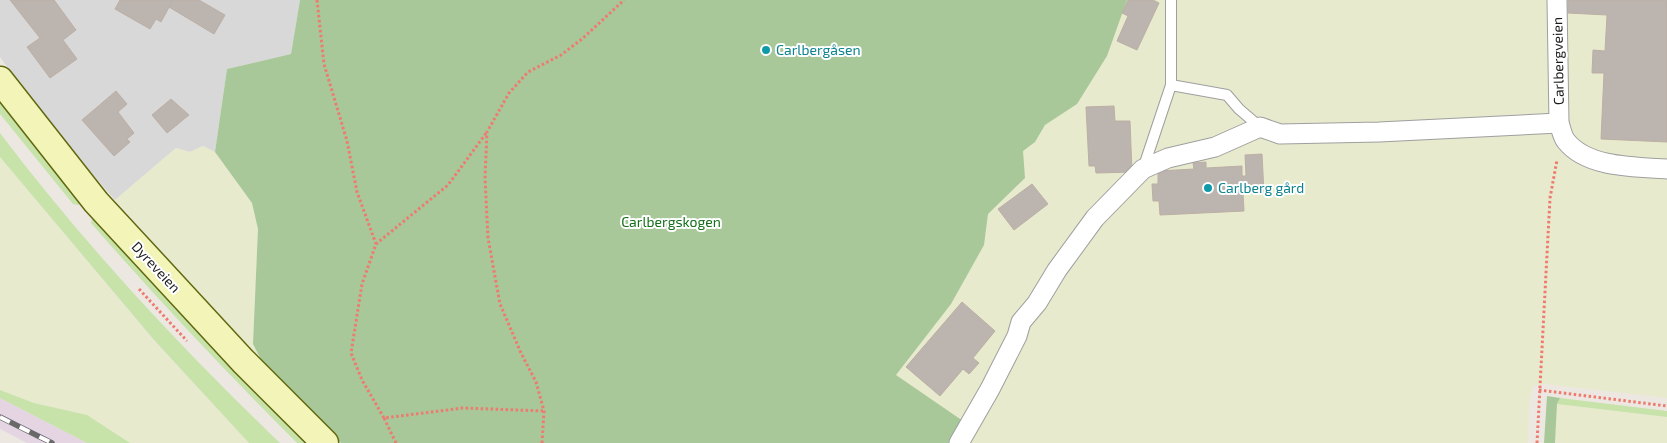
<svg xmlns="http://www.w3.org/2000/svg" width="1667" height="443" viewBox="0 0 1667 443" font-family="'Exo 2',sans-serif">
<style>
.residential{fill:#d9d8d8}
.industrial{fill:#e5d4e2}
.farmland{fill:#e8eacd}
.grass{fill:#c7e3aa}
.forest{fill:#a8c899}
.building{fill:#bcb4ae;stroke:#bcafa5}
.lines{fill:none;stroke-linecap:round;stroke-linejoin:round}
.lane-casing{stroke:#9f9f9f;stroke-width:12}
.street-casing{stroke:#9f9f9f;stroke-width:21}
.secondary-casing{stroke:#60680d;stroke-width:29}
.path{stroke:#ee7a70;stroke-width:3;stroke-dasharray:2.5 2.5;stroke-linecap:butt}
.lane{stroke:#fff;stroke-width:10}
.street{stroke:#fff;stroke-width:19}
.secondary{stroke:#f2f4b8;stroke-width:26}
.rail-casing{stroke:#696969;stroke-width:5.5}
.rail{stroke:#fff;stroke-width:4;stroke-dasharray:11;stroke-linecap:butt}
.culture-dot{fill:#0f9aa8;stroke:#fff;stroke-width:2}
.labels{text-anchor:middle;stroke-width:4;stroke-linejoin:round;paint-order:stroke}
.culture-label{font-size:14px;fill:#0d838f;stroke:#fff;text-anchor:start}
.street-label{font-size:14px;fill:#1b1b1b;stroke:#fff}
.park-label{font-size:14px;fill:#136f19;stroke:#fff}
</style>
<rect width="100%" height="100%" fill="#ece8e1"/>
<!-- residential -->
<polygon class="residential" points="0,0 300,0 291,54 227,69 215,152 203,146 190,152 176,148 115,200 39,112 0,57"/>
<!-- industrial -->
<polygon class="industrial" points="0,398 87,443 27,443 0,429"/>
<!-- farmland -->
<g class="farmland">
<polygon points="1127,0 1667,0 1667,398 1545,384 1533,386 1529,404 1528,443 951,443 896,375 951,304 984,245 987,214 1025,178 1022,151 1035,142 1045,125 1077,104 1107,56"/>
<polygon points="203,146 215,152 252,203 258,229 253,344 263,363 115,200 176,148 190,152"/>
<polygon points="0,157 153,340 249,443 130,443 87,415 34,403 0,390"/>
<polygon points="1557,404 1667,417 1667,443 1555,443"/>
</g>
<!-- grass -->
<g class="grass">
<polygon points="0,99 83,201 78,205 73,204 0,114"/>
<path d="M0 133C84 244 180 347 280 443H249L154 340 0 157Z"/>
<path d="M93 215 312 443H297C226 372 157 299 91 223Z"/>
<polygon points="0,390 34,403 87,415 130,443 87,443 0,398"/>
<polygon points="1560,398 1667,411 1667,417 1557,404"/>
</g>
<!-- forest -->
<g class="forest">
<polygon points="300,0 1127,0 1107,56 1077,104 1045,125 1035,142 1023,151 1025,178 988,214 984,245 951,304 896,375 963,421 951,443 341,443 263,363 253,344 258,229 252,203 215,152 227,69 291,54"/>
<polygon points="1547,396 1560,398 1557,404 1555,443 1544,443"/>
</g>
<!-- building -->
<g class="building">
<polygon points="10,0 54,0 76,30 63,40 77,59 50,78 27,47 40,38"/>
<polygon points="120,0 173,0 161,22 156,19 150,29 115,9"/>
<polygon points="173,0 199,0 225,15 214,34 169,7"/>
<polygon points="1128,0 1153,0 1159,3 1137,50 1117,41 1128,16 1122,13"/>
<polygon points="1568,0 1667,0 1667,142 1601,139 1604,73 1592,73 1593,50 1605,51 1607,15 1568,13"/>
<polygon points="116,91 127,104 118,112 134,133 127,139 130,142 114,156 82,120"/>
<polygon points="171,99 189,115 167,133 152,115"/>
<polygon points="1114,106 1115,121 1130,121 1132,172 1096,173 1095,166 1089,166 1086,107"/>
<polygon points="1262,154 1264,193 1243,193 1244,211 1160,215 1159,201 1153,201 1152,184 1158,184 1158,171 1194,169 1193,163 1206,162 1206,168 1242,166 1242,176 1246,176 1245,155"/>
<polygon points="1032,184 1048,204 1014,230 998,209"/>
<polygon points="962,302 995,331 973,358 979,363 969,374 963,369 940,396 906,367"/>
</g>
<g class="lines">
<defs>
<g id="lane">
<polyline points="1171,85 1227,95 1239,109 1260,127"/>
<polyline points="1143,169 1171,85 1171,0"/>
</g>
<g id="street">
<path d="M1557 0 1559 123C1561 128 1562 136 1566 141 1587 168 1636 167 1667 169"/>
<polyline points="959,443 990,389 1017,336 1021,322 1037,303 1057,270 1095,218 1143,169 1168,158 1215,147 1260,127 1280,134 1379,132 1559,123"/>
</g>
<polyline id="secondary" points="0,80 96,202 243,361 325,443"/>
</defs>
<!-- lane casing -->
<use href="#lane" class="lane-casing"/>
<!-- street casing -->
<use href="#street" class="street-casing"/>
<!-- secondary casing -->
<use href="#secondary" class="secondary-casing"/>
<!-- path -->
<g class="path">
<polyline points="317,0 324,64 347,141 357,192 376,244"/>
<polyline points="139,289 187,341"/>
<polyline points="1539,390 1667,406"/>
<polyline points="384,418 362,380 351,353 362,284 376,244 448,185 487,132"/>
<polyline points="396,443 384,418 463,408 544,411"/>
<polyline points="542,443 544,411 536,382 521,353 500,304 488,238 485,178 487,132 509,93 528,72 561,55 582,39 624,0"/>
<polyline points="1537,443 1550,198 1557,160"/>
</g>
<!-- lane -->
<use href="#lane" class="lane"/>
<!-- street -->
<use href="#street" class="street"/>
<!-- secondary -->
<use href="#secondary" class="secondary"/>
<defs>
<polyline id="rail" points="0,417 52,443"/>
</defs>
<!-- rail casing -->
<use href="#rail" class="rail-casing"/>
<!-- rail -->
<use href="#rail" class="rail"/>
</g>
<!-- markers -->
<g class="culture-dot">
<circle cx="766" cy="50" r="5"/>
<circle cx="1208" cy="188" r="5"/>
</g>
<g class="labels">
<!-- culture labels -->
<g class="culture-label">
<text x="776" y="55">Carlbergåsen</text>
<text x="1218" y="193">Carlberg gård</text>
</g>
<!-- street labels -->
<g class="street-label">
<text transform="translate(1558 61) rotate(-91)" y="5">Carlbergveien</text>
<text transform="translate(156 267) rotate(47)" y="5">Dyreveien</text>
</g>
<!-- park labels -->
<g class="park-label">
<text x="671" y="227">Carlbergskogen</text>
</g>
</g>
</svg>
